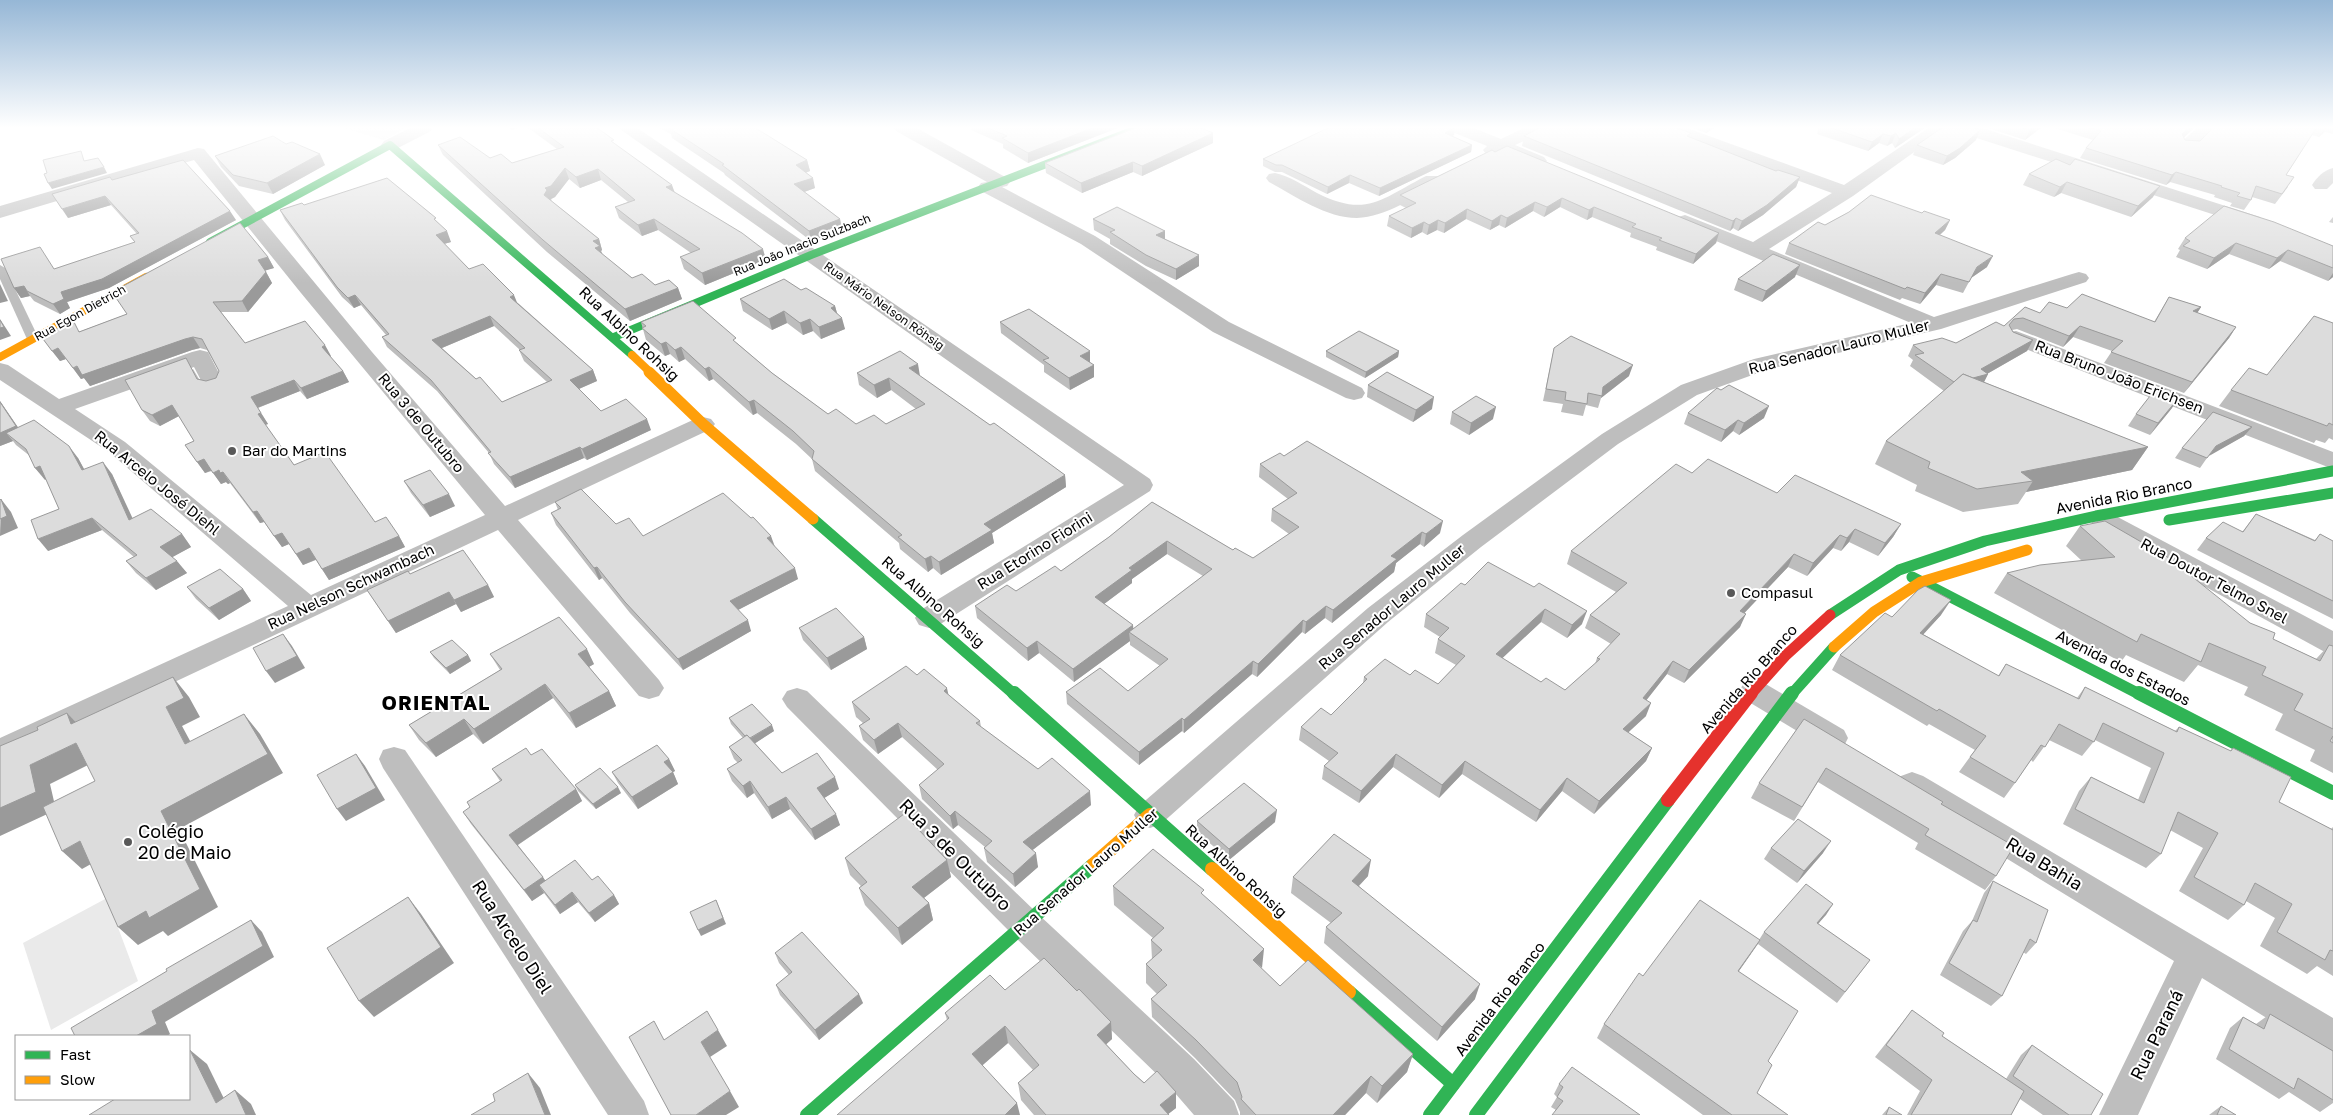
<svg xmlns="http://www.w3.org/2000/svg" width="2333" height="1115" viewBox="0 0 2333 1115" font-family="'Golos Text',sans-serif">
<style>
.green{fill:#eaeaea}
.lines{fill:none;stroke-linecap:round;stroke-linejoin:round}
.lane{fill:#bebebe;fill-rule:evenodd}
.street{fill:#bebebe;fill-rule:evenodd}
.fast-far2{stroke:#30b455;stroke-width:8}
.fast-far1{stroke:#30b455;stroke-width:11}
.fast{stroke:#30b455;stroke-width:14}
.slow-far2{stroke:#ff9f0a;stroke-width:8}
.slow-far1{stroke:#ff9f0a;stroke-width:11}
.slow{stroke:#ff9f0a;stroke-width:14}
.jam-far1{stroke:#e5322d;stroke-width:11}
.jam{stroke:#e5322d;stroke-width:14}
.wall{fill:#bdbdbd;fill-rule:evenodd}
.shaded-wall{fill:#9a9a9a}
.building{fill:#dcdcdc;stroke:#9a9a9a;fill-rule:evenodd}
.poi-dot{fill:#595959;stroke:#fff;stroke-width:2}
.labels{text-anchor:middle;stroke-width:4;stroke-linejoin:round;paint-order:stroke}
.far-street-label{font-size:12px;fill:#000;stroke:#fff}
.street-label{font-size:15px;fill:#000;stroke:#fff}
.poi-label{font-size:15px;fill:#000;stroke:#fff;text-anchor:start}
.near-poi-label{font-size:18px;fill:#000;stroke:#fff;text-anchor:start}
.near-street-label{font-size:18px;fill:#000;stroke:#fff}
.district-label{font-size:20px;font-weight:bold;letter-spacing:1px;fill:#000;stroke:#fff}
</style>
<rect width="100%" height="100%" fill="#fff"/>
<!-- green -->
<g class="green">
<polygon points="340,127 408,127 384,140"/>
<polygon points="107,898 138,981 51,1030 23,943"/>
</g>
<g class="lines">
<!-- lane -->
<polygon class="lane" points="0,265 5,268 39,339 37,341 29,341 27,339 0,279"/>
<!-- street -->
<g class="street">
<polygon points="412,127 433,127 431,131 396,149 384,149 381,145 384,141"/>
<polygon points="617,127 636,127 1150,479 1153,485 1150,491 939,625 929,628 919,625 915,618 919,611 1124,485"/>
<polygon points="894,127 915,127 1007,178 1010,182 1007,186 1002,187 1095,236 1229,322 1362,388 1365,393 1362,398 1354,400 1346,398 1213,332 1081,244 981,191 978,187 981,183 987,182 896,131"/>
<polygon points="1448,127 1471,127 1501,139 1526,127 1548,127 1546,131 1515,145 1544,157 1547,161 1544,165 1538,166 1501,152 1492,155 1486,154 1483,150 1487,146 1450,131"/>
<polygon points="1660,127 1684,127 1844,185 1930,127 1949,127 1853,196 1769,249 1934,317 2072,274 2079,272 2086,274 2089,278 2086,282 1941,329 1769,369 1697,395 1618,444 1481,547 1388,622 1161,824 1150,828 1139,824 1134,815 1139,806 1368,608 1463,535 1602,434 1681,385 1754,359 1911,323 1678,225 1675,221 1678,217 1685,215 1753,242 1832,193 1662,131"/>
<polygon points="1953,127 1979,127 2260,217 2263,221 2260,225 2253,227 2246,225 1955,131"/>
<polygon points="2198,127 2216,127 2193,149 2181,149 2178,145"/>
<polygon points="198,148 204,149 372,352 505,506 695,419 703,417 711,419 715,424 711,429 518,520 659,680 664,688 659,696 649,699 639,696 498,530 0,764 0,738 288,606 109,452 0,380 0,363 8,365 59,399 192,352 200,350 208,352 224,383 221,388 213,390 205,388 194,367 75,409 125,442 311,595 485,515 301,293 194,160 0,218 0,206"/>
<path d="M2333 168V183L2327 189H2315L2312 185C2317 177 2324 170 2333 168Z"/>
<path d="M1275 173C1290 176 1304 186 1317 193 1367 218 1381 199 1426 176H1438L1441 180 1438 184C1414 197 1386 217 1357 218 1326 218 1295 196 1269 182L1266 178 1269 174Z"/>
<polygon points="2016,331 2333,452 2333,469 2008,342 2005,337 2008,332"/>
<polygon points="2103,511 2112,514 2333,631 2333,654 2323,651 2094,526 2090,520 2094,514"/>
<polygon points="1754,680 1764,683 1844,730 1848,738 1844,746 1833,750 1822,746 1744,699 1739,691 1744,683"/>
<polygon points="797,688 807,691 1038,914 1194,1059 1234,1101 1239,1115 1194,1115 1168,1085 1014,936 787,707 782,699 787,691"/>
<polygon points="394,747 405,750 644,1101 649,1115 608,1115 383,768 379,759 383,750"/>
<polygon points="1912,772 1923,776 2333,1018 2333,1056 2320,1051 2202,978 2138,1115 2099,1115 2174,961 1901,794 1896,785 1901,776"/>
</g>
<!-- fast-far2 -->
<g class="fast-far2">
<polyline points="210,242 390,145 632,355"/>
<polyline points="614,337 811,255 1142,127"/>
</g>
<!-- fast-far1 -->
<g class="fast-far1">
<polyline points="813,519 1015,695"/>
<polyline points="2169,520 2333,493"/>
<polyline points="1912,577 2141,695"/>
<polyline points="1830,615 1899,570 1985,541 2096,516 2333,471"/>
<polyline points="1791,695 1834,647"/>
</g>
<!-- fast -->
<g class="fast">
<polyline points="1014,693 1212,869"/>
<polyline points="2139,693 2333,793"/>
<polyline points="1349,992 1453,1084"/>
<polyline points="807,1115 1093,865"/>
<polyline points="1430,1115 1668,800"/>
<polyline points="1476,1115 1792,693"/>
</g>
<!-- slow-far2 -->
<g class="slow-far2">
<polyline points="632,355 651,373"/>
<polyline points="0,357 146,277"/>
</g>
<!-- slow-far1 -->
<g class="slow-far1">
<polyline points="649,372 703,424 813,519"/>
<polyline points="1834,647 1874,612 1921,582 2027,550"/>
</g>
<!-- slow -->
<g class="slow">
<polyline points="1093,865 1150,815"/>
<polyline points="1212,869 1349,992"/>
</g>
<!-- jam-far1 -->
<polyline class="jam-far1" points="1750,695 1785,656 1830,615"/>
<!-- jam -->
<polyline class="jam" points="1668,800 1751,693"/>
</g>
<!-- wall -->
<g class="wall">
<polygon points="527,127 596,127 615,144 674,192 766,260 705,285 684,269 680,257 691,253 658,230 642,236 619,218 615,207 628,202 601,180 580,188 569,179 555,197 551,199 551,201 599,239 602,250 601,251 602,254 632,278 655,285 678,288 682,299 630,321 547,252 443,155 438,145 512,163 557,149"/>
<polygon points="657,127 754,127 807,160 810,171 806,172 815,188 804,192 840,219 842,230 811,241 725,175 724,173 672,138 671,134"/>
<polygon points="971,127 1120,127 1028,163 1003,148 1003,144 971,130"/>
<polygon points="1455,127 1454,135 1452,136 1472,145 1471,152 1379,196 1349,183 1327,194 1282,172 1275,172 1263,166 1263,159"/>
<polygon points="1690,127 1716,127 1706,133"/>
<polygon points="1819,127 1926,127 1895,148 1892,143 1887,146 1879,143 1868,151 1817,134"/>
<polygon points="1985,127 2042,127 2025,140"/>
<polygon points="2051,127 2195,127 2184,137 2185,140 2200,141 2214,127 2333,127 2333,134 2325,132 2319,137 2312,135 2286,175 2288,187 2275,204 2252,197 2251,200 2244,210 2230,206 2232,203 2214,197 2215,195 2170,182 2166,185 2080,158 2086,148 2093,140"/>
<polygon points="1213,133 1213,143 1142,176 1133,172 1082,193 1046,173 1045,163"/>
<polygon points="1691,133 1690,137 1776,171 1800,177 1796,187 1763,215 1738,231 1733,228 1730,231 1522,146 1524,136"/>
<polygon points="1976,140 1955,158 1943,165 1913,155 1917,145"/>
<polygon points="286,144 325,165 273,194 239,186 221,167 215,156"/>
<polygon points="1492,150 1719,233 1716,243 1693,264 1656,250 1657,247 1630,237 1631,233 1592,217 1587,220 1560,207 1544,217 1533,211 1505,228 1499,225 1490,230 1466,219 1444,233 1437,230 1427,235 1422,232 1411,238 1387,226 1389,216 1406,208 1398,204 1400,195"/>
<polygon points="2070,165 2153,197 2131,217 2061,193 2054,197 2023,185 2029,174"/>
<polygon points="112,180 236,220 109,288 67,302 70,308 60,314 34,301 30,296 21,298 14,288 55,269 135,242 130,236 137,234 111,205 68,218"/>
<path d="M304 205 437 222 451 242 444 244 469 269 518 303 593 370 597 381 579 389 601 411 651 430 587 460 584 458 515 488 494 464 489 453 437 391 387 347 382 337 386 335 361 305 354 308 342 297 285 220 280 210ZM494 326 520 350H519L524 361 547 382 502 402 442 348Z"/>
<polygon points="1849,212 1922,213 1950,220 1945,230 1940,235 1987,267 1971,278 1963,293 1936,285 1920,304 1902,298 1900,300 1785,254 1789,243 1825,225"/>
<polygon points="2333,217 2333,223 2329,222"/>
<polygon points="1093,219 1165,231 1165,239 1199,266 1176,280 1146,266 1110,244 1110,239 1094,230"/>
<polygon points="2185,238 2333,246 2333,277 2328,281 2280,261 2269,269 2229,254 2207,269 2176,257 2180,250 2178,249"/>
<polygon points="268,257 274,268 265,270 272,283 248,312 221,312 245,343 331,356 330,357 343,371 349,382 307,399 300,391 258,408 268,424 265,425 294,465 375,522 399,536 405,547 329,580 316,560 303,565 289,544 282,547 264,522 260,523 230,483 228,484 226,482 221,484 212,471 205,473 185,445 194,441 179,416 160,426 150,421 142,410 193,369 199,379 206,381 216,378 219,371 207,350 200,348 192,350 90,386 84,378 81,379 66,359 60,361 40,335 81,331 127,314"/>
<polygon points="1795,277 1762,302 1734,290 1738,279"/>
<polygon points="801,290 835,306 837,313 845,329 821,339 813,331 803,335 787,323 772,330 743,311 740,299"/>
<polygon points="2169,297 2201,307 2197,313 2236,327 2229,338 2184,393 2104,363 2112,351 2073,337 2063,347 2017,329 2012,330 2013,332 2033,340 2027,351 1987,374 1988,374 1984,382 2148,447 2132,470 2026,492 2018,504 1963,512 1915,491 1917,485 1875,464 1886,441 1944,391 1910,366 1913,360 1908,356 1913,345 1956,343 2004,326 2025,307 2040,313 2067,308 2154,322"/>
<polygon points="641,322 737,343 772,373 828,414 856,424 886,424 916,409 891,390 877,398 859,385 857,373 920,376 990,425 1065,475 1066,487 992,533 994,543 941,575 933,568 928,572 900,549 899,543 815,471 812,459 796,444 757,413 753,415 713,379 709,381 685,359 679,362 670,354 665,356 646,340"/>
<polygon points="1000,322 1090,363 1094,365 1094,377 1070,390 1044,372 1044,365 1001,333"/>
<polygon points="2333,323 2333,440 2329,438 2325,443 2316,440 2314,443 2219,406 2231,390 2267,375"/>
<polygon points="1554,348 1629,376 1601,398 1598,408 1586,405 1583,416 1561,412 1563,404 1543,401"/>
<polygon points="1326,351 1399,351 1398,357 1365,378 1326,357"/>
<polygon points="1368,385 1432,409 1413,422 1367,397"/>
<polygon points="1721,390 1764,418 1739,435 1733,431 1721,442 1684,424 1688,413"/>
<polygon points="0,401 18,428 78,458 84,469 112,474 132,519 182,534 191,547 172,557 187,573 156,590 136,573 126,561 134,557 102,530 48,551 59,509 46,479 35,468 30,456 16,445 13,441 0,446"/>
<polygon points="2172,408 2150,435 2128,426 2136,414"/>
<polygon points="1452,412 1493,419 1469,435 1450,424"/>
<polygon points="2252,427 2244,436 2209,455 2200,468 2175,458 2182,448"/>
<path d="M1284 456 1440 533 1424 547 1420 544 1396 563 1394 572 1332 623 1325 618 1305 634 1302 632 1257 677 1252 674 1184 733 1182 731 1139 765 1067 704 1066 692 1128 691 1160 666 1130 645V641L1074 682 1039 653 1028 661 977 618 975 606 1016 591 1061 571 1109 537 1152 502 1233 550 1253 558 1289 534 1271 521 1272 509 1288 499 1259 477 1260 464ZM1167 554 1203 576 1133 629V625L1104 604 1132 583V579Z"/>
<polygon points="1692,473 1901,524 1893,537 1878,556 1849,542 1841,551 1833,548 1807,576 1788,567 1744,613 1740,627 1684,683 1667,674 1646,700 1646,716 1628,732 1652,748 1646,761 1594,814 1562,791 1536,822 1462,774 1439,798 1393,767 1359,803 1322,779 1324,766 1329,761 1299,740 1301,727 1331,715 1363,683 1364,677 1410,675 1438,684 1456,665 1435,653 1438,639 1440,637 1424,627 1426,614 1465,585 1488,562 1582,624 1567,638 1541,622 1502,658 1541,682 1565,690 1595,664 1597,658 1611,644 1585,628 1590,615 1616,592 1567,564 1571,551"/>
<polygon points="404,481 455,506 430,517 411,493"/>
<polygon points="555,502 616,524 643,536 774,546 798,579 738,610 751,631 683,670 630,613 602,578 599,580 556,525 551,513 558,510"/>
<polygon points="2256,514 2315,540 2320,534 2333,541 2333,619 2197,550 2206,538 2243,531"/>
<polygon points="2080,526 2250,623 2273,639 2316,659 2329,645 2333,646 2333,773 2310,761 2315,750 2275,730 2283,714 2244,695 2248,687 2198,665 2184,682 2126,655 2121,662 1994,593 2007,573 2082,561 2066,546"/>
<polygon points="410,574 488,585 494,597 461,612 456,604 396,633 367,590"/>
<polygon points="187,587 243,589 251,601 219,620 196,599"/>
<polygon points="1941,615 1923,634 1998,676 2006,664 2077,698 2085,687 2175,731 2179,727 2230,751 2233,748 2279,802 2331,829 2333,827 2333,976 2317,966 2307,974 2260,946 2275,918 2246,901 2244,905 2228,920 2179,891 2203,848 2170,830 2161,854 2146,868 2063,824 2079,791 2091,777 2138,800 2151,768 2095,740 2082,756 2049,740 2033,762 2031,760 2015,783 2004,798 1959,772 1975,750 1929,724 1927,726 1832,670 1840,655 1892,617"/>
<polygon points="799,628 864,637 867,649 831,670 803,640"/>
<polygon points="430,652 468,655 471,661 450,674 434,658"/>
<polygon points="490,654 594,664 589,667 609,691 616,706 576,728 553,698 483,744 473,734 436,757 419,740 409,725 500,670"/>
<polygon points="917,675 948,695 980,721 981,727 1038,769 1091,805 1032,850 1038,867 1015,887 987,862 984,848 985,847 958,825 953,829 922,799 919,785 938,770 902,737 878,754 863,740 859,726 863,723 856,717 852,702"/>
<polygon points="729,718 774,731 755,743 782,773 839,789 824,798 840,825 815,840 790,809 772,819 754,793 747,798 732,781 727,769 738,763 734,759 729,747 743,738 731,724"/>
<polygon points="1804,719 1941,804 1996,876 1985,890 1915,849 1918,843 1818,782 1794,821 1751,798 1759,783"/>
<polygon points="531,755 576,789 582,801 518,845 545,880 592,880 614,895 619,904 595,922 578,902 560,914 544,893 532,901 471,824 463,812 470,808 500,781 492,769"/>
<polygon points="669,759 675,771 673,772 678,784 638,809 618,783 612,772"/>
<polygon points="575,785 621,793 596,809 578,791"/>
<polygon points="1197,821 1275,822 1229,860 1197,832"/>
<polygon points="1771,848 1823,853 1797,883 1764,859"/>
<polygon points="845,858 947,860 951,877 924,898 929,903 933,920 902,945 865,905 859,888 861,886 850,875"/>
<polygon points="1368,876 1359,886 1475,999 1437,1041 1324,943 1326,927 1331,923 1291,893 1293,877"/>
<polygon points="1993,881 2036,943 2026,954 2023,952 2002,996 1991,1006 1940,975 1963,931 1972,921 1984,893"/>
<polygon points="1113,886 1204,896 1262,969 1280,986 1413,1054 1407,1072 1377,1103 1366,1093 1345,1115 1240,1115 1240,1112 1235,1100 1195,1058 1152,1017 1151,999 1157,994 1146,983 1146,964 1152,959 1151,940 1153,938 1114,905"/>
<polygon points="1833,904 1818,924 1870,960 1837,1003 1758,944 1739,971 1768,1061 1757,1093 1788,1115 1703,1115 1597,1038 1604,1024 1643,976 1759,940 1764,932"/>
<polygon points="775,953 863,1003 819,1040 780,995 776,985 789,975 779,963"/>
<polygon points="1005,990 1077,991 1111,1022 1112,1039 1106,1044 1134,1074 1176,1108 1168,1114 1169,1115 1034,1115 1021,1100 1018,1083 1033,1070 1008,1043 982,1065 1020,1115 947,1020 945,1013"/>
<polygon points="1912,1010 1942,1036 2006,1079 2021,1055 2032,1045 2091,1115 2043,1115 2020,1099 2011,1115 1907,1115 1920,1091 1875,1057 1902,1023"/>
<polygon points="2270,1014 2333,1051 2333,1103 2320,1112 2289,1092 2279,1099 2216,1059 2230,1028 2243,1017 2256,1024"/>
<polygon points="1559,1084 1640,1115 1556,1110 1551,1107 1557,1097 1554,1094"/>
<polygon points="2221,1106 2236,1115 2209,1115"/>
<polygon points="1889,1107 1902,1115 1882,1115"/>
</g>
<!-- shaded-wall -->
<g class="shaded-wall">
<polygon points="510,127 521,127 511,130"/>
<polygon points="1095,127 1120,127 1028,163 1028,153"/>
<polygon points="1455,127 1454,135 1444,140 1445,133"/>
<polygon points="1707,127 1716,127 1706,133"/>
<polygon points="1916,127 1926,127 1895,148 1899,139"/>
<polygon points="2034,127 2042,127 2025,140 2030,130"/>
<polygon points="2190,127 2195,127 2177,144 2182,134"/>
<polygon points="2326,127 2328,127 2319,137"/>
<polygon points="1980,130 1976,140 1955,158 1943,165 1947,156"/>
<polygon points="1213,133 1213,143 1142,176 1142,166"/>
<polygon points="1896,133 1892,143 1887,146 1891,136"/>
<polygon points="1883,134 1879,143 1868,151 1872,142"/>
<polygon points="1472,145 1471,152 1379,196 1380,188"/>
<polygon points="320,154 325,165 273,194 267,183"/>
<polygon points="807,160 810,171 798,176 796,165"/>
<polygon points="1133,162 1133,172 1082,193 1081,183"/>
<polygon points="104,167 107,173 52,189 48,183"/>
<polygon points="565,168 569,179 555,197 551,199 552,201 544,195 545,188"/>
<polygon points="598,169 601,180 580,188 576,177"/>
<polygon points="2176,172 2170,182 2166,185 2172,175"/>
<polygon points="1350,175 1349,183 1327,194 1328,187"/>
<polygon points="1800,177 1796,187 1763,215 1738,231 1742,221"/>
<polygon points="813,178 815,188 796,195 794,184"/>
<polygon points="2067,182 2061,193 2054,197 2060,187"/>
<polygon points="672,185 676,196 666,187"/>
<polygon points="2160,186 2153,197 2131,217 2138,206"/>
<polygon points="105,196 111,205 68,218 62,209"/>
<polygon points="1562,198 1560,207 1544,217 1547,207"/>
<polygon points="1535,202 1533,211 1505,228 1507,218"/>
<polygon points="1594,207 1592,217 1587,220 1589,210"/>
<polygon points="1467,209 1466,219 1444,233 1445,223"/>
<polygon points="230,211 236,220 109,288 67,302 70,308 60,314 53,304 61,292"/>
<polygon points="1501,215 1499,225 1490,230 1492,221"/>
<polygon points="1736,218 1733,228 1730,231 1733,221"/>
<polygon points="654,219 658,230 642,236 638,225"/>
<polygon points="840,219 842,230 811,241 809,231"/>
<polygon points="1438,220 1437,230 1427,235 1429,225"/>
<polygon points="1950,220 1945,230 1930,243 1935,233"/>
<polygon points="1424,222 1422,232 1411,238 1412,228"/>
<polygon points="447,231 451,242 440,245 436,235"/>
<polygon points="1165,231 1165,242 1156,235"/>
<polygon points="1719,233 1716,243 1693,264 1696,254"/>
<polygon points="599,239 602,250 601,251 604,257 599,259 593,241"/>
<polygon points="2236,243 2229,254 2207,269 2214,258"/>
<polygon points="763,249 766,260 705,285 702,273"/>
<polygon points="2288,250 2280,261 2269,269 2277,258"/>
<polygon points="1199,255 1199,266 1176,280 1176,269"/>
<polygon points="1993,256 1987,267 1971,278 1963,293 1977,267"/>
<polygon points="268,257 274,268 264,271 258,260"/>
<polygon points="1800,265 1795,277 1762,302 1766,291"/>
<polygon points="266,272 272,283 248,312 242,301"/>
<polygon points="2333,273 2333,277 2328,281"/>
<polygon points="1941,274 1936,285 1920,304 1925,293"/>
<polygon points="0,284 8,301 0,303"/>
<polygon points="24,286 30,296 21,298 14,288"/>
<polygon points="678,288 682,299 630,321 625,309"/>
<polygon points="355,295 361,305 354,308 348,298"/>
<polygon points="514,295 518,305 510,297"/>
<polygon points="835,306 838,317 831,308"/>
<polygon points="2201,307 2194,318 2193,311"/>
<polygon points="784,311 787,323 772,330 769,319"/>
<polygon points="490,316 494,326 437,350 432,340"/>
<polygon points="842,318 845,329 821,339 819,327"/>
<polygon points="0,319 11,336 0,340"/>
<polygon points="810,319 813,331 803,335 800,323"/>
<polygon points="2080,326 2073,337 2063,347 2069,336"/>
<polygon points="2236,327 2229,338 2184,393 2192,382"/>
<polygon points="193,337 200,348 192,350 90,386 84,378 81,379 73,368"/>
<polygon points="2033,340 2027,351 1985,375 1988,374 1982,386 1949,395 1981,369"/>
<polygon points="666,342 670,354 665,356 661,344"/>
<polygon points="325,345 331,356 328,358 322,347"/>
<polygon points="681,347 685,359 679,362 675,350"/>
<polygon points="58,348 66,359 60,361 52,351"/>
<polygon points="1090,351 1090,363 1080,356"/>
<polygon points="1399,351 1398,357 1365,378 1366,372"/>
<polygon points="918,364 920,376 909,368"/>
<polygon points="1094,365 1094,377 1070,390 1069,378"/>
<polygon points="1633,365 1629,376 1601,398 1603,387"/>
<polygon points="709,367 713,379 709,381 705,369"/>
<polygon points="593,370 597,381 574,391 570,380"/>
<polygon points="343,371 349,382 307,399 301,388"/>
<polygon points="889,378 891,390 877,398 874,385"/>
<polygon points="294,380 300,391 257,408 251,397"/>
<polygon points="2180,396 2172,408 2150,435 2158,423"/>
<polygon points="1434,397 1432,409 1413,422 1416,410"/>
<polygon points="754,400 757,413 753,415 749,402"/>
<polygon points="0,401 24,436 6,433 13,441 0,446"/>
<polygon points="172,405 179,416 160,426 152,415"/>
<polygon points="1769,406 1764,418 1739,435 1744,423"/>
<polygon points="1496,407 1493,419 1469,435 1471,423"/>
<polygon points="261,413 268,424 265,425 258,414"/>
<polygon points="647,419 651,430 587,460 582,449"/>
<polygon points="1738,420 1733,431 1721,442 1725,430"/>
<polygon points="2252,427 2244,436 2209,456 2216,446"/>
<polygon points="69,446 78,458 91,482 82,470"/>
<polygon points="580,447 584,458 515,488 510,477"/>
<polygon points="2148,447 2132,470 2026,492 2033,481 2021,472"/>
<polygon points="204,459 212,470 205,473 197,462"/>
<polygon points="103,462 112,474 139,532 129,520"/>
<polygon points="40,466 49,478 45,480 35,468"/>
<polygon points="219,470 223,472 230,483 228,484 226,482 221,484 213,473"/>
<polygon points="1065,475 1066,487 992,533 994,543 941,575 939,562 984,524"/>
<polygon points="449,494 455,506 430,517 423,505"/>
<polygon points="1,499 11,512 18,528 0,536"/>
<polygon points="257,511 264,522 260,523 253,512"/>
<polygon points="92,518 102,530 48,551 38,539"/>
<polygon points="1443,521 1440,533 1424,547 1426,534"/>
<polygon points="1901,524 1893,537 1878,556 1885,543"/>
<polygon points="1855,529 1849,542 1841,551 1847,538"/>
<polygon points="1422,532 1420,544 1396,563 1394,572 1332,623 1333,610 1391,556"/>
<polygon points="282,533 289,544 282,547 274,536"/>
<polygon points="182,534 191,547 169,559 160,547"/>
<polygon points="1840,535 1833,548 1807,576 1813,563"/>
<polygon points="399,536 405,547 329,580 322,569"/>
<polygon points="771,536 775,547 767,538"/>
<polygon points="1167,541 1167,554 1132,579 1132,583 1096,610 1095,597 1129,568"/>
<polygon points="309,548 317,559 303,565 296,554"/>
<polygon points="1794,554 1788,567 1734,624 1740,611"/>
<polygon points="931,556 933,568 928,572 925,559"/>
<polygon points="177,561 187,573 156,590 146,578"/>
<polygon points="597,567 602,578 599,580 594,568"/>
<polygon points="795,568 798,579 734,612 730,601"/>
<polygon points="488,585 494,597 461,612 454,600"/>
<polygon points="243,589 251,601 219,620 209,608"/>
<polygon points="449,592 456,604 396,633 388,621"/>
<polygon points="1951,600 1941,615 1911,648 1920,633"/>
<polygon points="1326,606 1325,618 1305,634 1306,622"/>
<polygon points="1545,609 1541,622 1493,667 1496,654"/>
<polygon points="1587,611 1582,624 1567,638 1572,625"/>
<polygon points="1746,614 1740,627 1684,683 1689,670"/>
<polygon points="748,620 751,631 683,670 678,659"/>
<polygon points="1303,620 1302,632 1257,677 1258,664"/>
<polygon points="1133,625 1134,635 1129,632 1130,641 1074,682 1073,669"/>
<polygon points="283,634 292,646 305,668 275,683 266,671"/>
<polygon points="864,637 867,649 831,670 827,658"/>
<polygon points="1037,641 1039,653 1028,661 1027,648"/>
<polygon points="587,649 594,664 585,669 578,654"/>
<polygon points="468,655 471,661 450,674 446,668"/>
<polygon points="1253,661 1252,674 1184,733 1184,720"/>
<polygon points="1673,661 1667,674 1638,711 1643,698"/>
<polygon points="173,677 189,697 200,717 182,726 202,763 185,744 166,707"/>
<polygon points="545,684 553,698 483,744 474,729"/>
<polygon points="947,688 950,702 944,691"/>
<polygon points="609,691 616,706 576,728 569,713"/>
<polygon points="1651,703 1646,716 1618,742 1623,729"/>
<polygon points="67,713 85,732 71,724"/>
<polygon points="244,714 260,734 283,773 179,829 218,907 168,936 163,931 138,945 118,927 161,811"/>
<polygon points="1182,718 1182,731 1139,765 1139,752"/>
<polygon points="464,719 473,734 436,757 426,743"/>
<polygon points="898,723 902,737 878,754 874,740"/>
<polygon points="772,725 774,731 751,746 748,740"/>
<polygon points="76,743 94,762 50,784 56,810 0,836 0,808 30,765"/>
<polygon points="1652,748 1646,761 1594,814 1599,801"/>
<polygon points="356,754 365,766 385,800 346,821 337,809"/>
<polygon points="1396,754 1393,767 1359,803 1361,791"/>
<polygon points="669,759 675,771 673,772 678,784 638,809 632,797 664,762"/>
<polygon points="1465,761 1462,774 1439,798 1442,785"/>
<polygon points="835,777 839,789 821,800 817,788"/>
<polygon points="1567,778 1562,791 1536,822 1540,810"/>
<polygon points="750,781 754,793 747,798 743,786"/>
<polygon points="618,787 621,793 596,809 593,804"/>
<polygon points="576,789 582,801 516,846 509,835"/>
<polygon points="1090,791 1091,805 1025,856 1023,842"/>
<polygon points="786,797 790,809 772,819 768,807"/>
<polygon points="1277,810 1275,822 1229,860 1229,849"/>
<polygon points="955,811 958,825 953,829 950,816"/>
<polygon points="836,814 840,825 815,840 811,829"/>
<polygon points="80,841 100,859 82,869 62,851"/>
<polygon points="1831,841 1823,853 1797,883 1804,871"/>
<polygon points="1036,853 1038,867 1015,887 1013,874"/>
<polygon points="947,860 951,877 916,904 912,887"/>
<polygon points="1371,860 1368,876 1349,896 1352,881"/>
<polygon points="543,877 550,889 539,885 544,893 532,901 524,890"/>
<polygon points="572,892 578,902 560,914 555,905"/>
<polygon points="614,895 619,904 595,922 589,913"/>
<polygon points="408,897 421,914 454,963 374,1017 359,1001"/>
<polygon points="716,900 726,924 701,936 698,930"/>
<polygon points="929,903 933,920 902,945 898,928"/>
<polygon points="1833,904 1826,915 1809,934 1817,923"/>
<polygon points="251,920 262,932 274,957 165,1022 170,1034 167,1036 136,1036 152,1011"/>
<polygon points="1760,940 1750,955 1729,985 1738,971"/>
<polygon points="1264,949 1262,968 1253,960"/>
<polygon points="1480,984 1475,999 1437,1041 1442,1027"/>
<polygon points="859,994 863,1003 819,1040 815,1030"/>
<polygon points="1111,1022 1112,1039 1098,1052 1097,1035"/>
<polygon points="1005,1026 1008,1043 976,1071 972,1054"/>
<polygon points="718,1030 727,1046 710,1057 701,1042"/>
<polygon points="190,1050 207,1064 232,1115 216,1103"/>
<polygon points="1413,1054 1407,1072 1377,1103 1382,1086"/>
<polygon points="528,1073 540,1088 551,1115 545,1115"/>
<polygon points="1371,1076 1366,1093 1345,1115 1333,1115"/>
<polygon points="235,1090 251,1104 256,1115 246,1115"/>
<polygon points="730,1091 739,1107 726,1115 696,1115"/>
<polygon points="1176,1092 1176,1108 1167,1115 1160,1105"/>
<polygon points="1017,1103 1020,1115 1005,1115"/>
</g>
<!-- building -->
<g class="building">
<polygon points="537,127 596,127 614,140 611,141 672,185 666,187 742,233 763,249 702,273 680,257 700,249 654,219 638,225 615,207 635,200 598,169 576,177 565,168 551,186 545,188 547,190 544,195 599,239 593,241 600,246 595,248 632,278 642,274 655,285 669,280 678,288 625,309 543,240 438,145 460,137 490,158 501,154 512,163 564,147"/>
<polygon points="670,127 754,127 807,160 796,165 813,178 794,184 840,219 809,231 722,165 724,164 669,128"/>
<polygon points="986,127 1095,127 1028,153 1002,138 1007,136"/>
<polygon points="1138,127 1199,127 1213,133 1142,166 1133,162 1081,183 1045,163"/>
<polygon points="1330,127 1455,127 1445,133 1472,145 1380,188 1350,175 1328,187 1282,165 1276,165 1263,159"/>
<polygon points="1541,127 1674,127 1691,133 1687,136 1776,171 1778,170 1800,177 1767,205 1742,221 1736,218 1733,221 1524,136"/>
<polygon points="1829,127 1916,127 1899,139 1896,133 1891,136 1883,134 1872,142"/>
<polygon points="1943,127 1971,127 1980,130 1960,148 1947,156 1917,145"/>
<polygon points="2020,127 2034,127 2030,130"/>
<polygon points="2087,127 2190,127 2182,134 2185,140 2200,141 2214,127 2317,127 2286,175 2294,177 2282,194 2256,186 2251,200 2237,196 2240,193 2221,187 2222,186 2176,172 2172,175 2086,148 2101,131"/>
<polygon points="273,136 286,144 292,142 320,154 267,183 233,175 215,156"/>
<polygon points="1507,146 1719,233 1696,254 1659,240 1662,238 1632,227 1636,224 1594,207 1589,210 1562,198 1547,207 1535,202 1507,218 1501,215 1492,221 1467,209 1445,223 1438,220 1429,225 1424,222 1412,228 1389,216 1416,203 1400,195 1492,150 1495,152"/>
<polygon points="81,151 84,161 98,158 104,167 48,183 44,174 47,173 43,160"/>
<polygon points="2056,159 2070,165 2075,159 2160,186 2138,206 2067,182 2060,187 2029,174"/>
<polygon points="183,160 230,211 102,279 61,292 64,299 53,304 27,291 24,286 14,288 1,259 40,247 54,269 135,242 130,236 139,233 105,196 62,209 52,194 110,177 112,180"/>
<path d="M387 178 436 218 434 219 447 231 436 235 469 269 483 264 514 295 510 297 593 370 570 380 601 411 626 399 647 419 582 449 580 447 510 477 488 453 491 452 431 380 382 337 389 334 355 295 348 298 337 287 280 210 302 203 304 205ZM490 316 525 348 519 350 552 380 502 402 480 377 476 379 432 340Z"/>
<polygon points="1871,195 1922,213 1924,211 1950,220 1935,233 1993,256 1977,267 1969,282 1941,274 1925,293 1907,287 1905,289 1789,243 1818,222 1825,225 1849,212"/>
<polygon points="2224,206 2274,222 2333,246 2333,268 2288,250 2277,258 2236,243 2214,258 2183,246 2190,241 2185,238"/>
<polygon points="1117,207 1165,231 1156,235 1199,255 1176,269 1146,255 1110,232 1115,230 1093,219"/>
<polygon points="240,223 268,257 258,260 266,272 242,301 213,302 245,343 305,321 325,345 322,347 343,371 301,388 294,380 251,397 261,413 258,414 294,465 325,452 375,522 386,517 399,536 322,569 309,548 296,554 282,533 274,536 257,511 253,512 223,472 220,473 219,470 213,473 204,459 197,462 185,445 194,441 172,405 152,415 142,410 125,380 186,358 197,379 206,381 216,378 219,371 202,339 193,337 185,339 82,375 77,366 73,368 58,348 52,351 40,335 74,322 79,332 127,314 112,292"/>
<polygon points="1773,254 1800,265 1766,291 1738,279"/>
<polygon points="784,279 801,290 806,288 835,306 831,308 842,318 819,327 810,319 800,323 784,311 769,319 740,299"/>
<polygon points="2082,294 2155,322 2169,297 2201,307 2193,311 2236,327 2192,382 2111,352 2123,341 2080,326 2069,336 2023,318 2014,319 2009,325 2013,332 2033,340 1981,369 1988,374 1973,378 1963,374 1954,382 1915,355 1924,353 1913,345 1942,338 1956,343 1996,322 2004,326 2025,307 2040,313 2049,302 2067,308"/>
<polygon points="693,301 736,338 733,340 772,373 828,414 836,409 856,424 874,415 886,424 925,404 889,378 874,385 857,373 900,351 918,364 909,368 990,425 994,423 1065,475 984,524 992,530 939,562 931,556 925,559 898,537 902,535 812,459 814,451 793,431 754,400 749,402 709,367 705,369 681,347 675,350 666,342 661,344 642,328 646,326 641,322"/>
<polygon points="1029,309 1090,351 1080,356 1094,365 1069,378 1043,360 1049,358 1000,322"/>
<polygon points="2314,316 2333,323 2333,425 2329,423 2327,426 2231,390 2249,368 2267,375"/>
<polygon points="0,320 4,327 0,328"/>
<polygon points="1359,331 1399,351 1366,372 1326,351"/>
<polygon points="1571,336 1633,365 1603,387 1602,396 1588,393 1587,404 1565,400 1566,392 1546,389 1554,348"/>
<polygon points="1387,372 1434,397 1416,410 1368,385"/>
<polygon points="1963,374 2148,447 2021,472 2033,481 1977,489 1928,468 1930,462 1886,441"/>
<polygon points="1729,385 1769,406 1744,423 1738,420 1725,430 1688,413 1717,388 1721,390"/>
<polygon points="2157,387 2180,396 2158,423 2136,414"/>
<polygon points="1476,396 1496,407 1471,423 1452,412"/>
<polygon points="0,402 16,426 0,433"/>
<polygon points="2213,412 2252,427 2216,446 2207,458 2182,448"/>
<polygon points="34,420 69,446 82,470 103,462 129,520 151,509 182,534 160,547 177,561 146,578 126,561 137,555 92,518 38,539 31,520 59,509 40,466 35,468 26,449 6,433"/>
<polygon points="1307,441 1443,521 1426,534 1422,532 1391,556 1397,559 1333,610 1326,606 1306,622 1303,620 1258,664 1253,661 1184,720 1182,718 1139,752 1066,692 1100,668 1128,691 1168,659 1129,632 1212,569 1167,541 1129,568 1132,570 1095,597 1133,625 1073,669 1037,641 1027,648 975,606 1007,585 1016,591 1055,566 1061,571 1109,537 1152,502 1233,550 1235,548 1253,558 1299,527 1272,509 1297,493 1260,464 1280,453 1284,456"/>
<polygon points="1708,459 1777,493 1795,475 1901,524 1885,543 1855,529 1847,538 1840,535 1813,563 1794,554 1740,611 1746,614 1689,670 1673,661 1643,698 1651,703 1623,729 1652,748 1599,801 1567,778 1540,810 1465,761 1442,785 1396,754 1361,791 1324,766 1338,753 1301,727 1321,708 1331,715 1367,679 1364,677 1385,659 1410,675 1415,670 1438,684 1465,656 1438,639 1449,628 1426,614 1461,583 1465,585 1488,562 1534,587 1539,583 1587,611 1572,625 1545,609 1496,654 1541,682 1546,678 1565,690 1600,659 1597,658 1620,634 1590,615 1627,583 1571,551 1676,464 1692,473"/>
<polygon points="430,470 449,494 423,505 404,481"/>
<polygon points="581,489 616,524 629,518 643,536 723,493 751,518 753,517 771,536 767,538 795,568 730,601 748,620 678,659 625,602 597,567 594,568 551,513 561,508 555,502"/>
<polygon points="1,499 7,516 0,519 0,500"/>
<polygon points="2256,514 2315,541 2320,534 2333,541 2333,601 2206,538 2223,522 2243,532"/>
<polygon points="2105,521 2169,558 2250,623 2275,633 2273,639 2320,661 2329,645 2333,646 2333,729 2294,710 2303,694 2262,675 2266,667 2209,643 2201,662 2141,634 2137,642 2007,573 2040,565 2115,557 2080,526"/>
<polygon points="463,550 488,585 454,600 449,592 388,621 367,590 408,571 410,574"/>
<polygon points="220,569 243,589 209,608 187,587"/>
<polygon points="1925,586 1951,600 1920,633 1999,676 2006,664 2079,699 2085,687 2177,732 2179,727 2231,751 2233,748 2291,777 2279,802 2333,830 2333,951 2330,950 2325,960 2277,932 2292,904 2255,883 2244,905 2194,877 2218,833 2178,812 2161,854 2075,809 2091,777 2144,803 2164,753 2103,723 2094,742 2059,724 2045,747 2041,745 2015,783 1970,757 1986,736 1939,709 1937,711 1840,655 1885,613 1892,617 1918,590"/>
<polygon points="836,608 864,637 827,658 799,628"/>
<polygon points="559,617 587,649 578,654 609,691 569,713 545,684 474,729 464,719 426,743 409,725 502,669 490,654"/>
<polygon points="283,634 297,656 266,671 253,648"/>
<polygon points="452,640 468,655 446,668 430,652"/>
<polygon points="906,666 917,675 924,669 947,688 944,691 980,721 976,723 1038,769 1052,758 1090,791 1023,842 1036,853 1013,874 984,848 992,841 955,811 950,816 919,785 944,764 898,723 874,740 859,726 870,719 852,702"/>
<polygon points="173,677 184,698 166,707 185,744 244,714 268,754 161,811 200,889 149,918 146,911 118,927 80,841 62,851 43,807 95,781 76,743 30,765 36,792 0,808 0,746 38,730 37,727 67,713 71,724"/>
<polygon points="752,704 772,725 750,738 747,735 745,736 729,718"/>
<polygon points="1804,719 1943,802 1941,804 2014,846 1996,876 1925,835 1929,829 1826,768 1802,807 1759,783"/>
<polygon points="747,735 782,773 817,753 835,777 817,788 836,814 811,829 786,797 768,807 750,781 743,786 727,769 742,760 729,747"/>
<polygon points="2333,736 2333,743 2330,741"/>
<polygon points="657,745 669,759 664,762 673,772 632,797 612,772"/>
<polygon points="526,748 531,755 542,749 576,789 509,835 543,877 524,890 463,812 470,807 467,802 502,780 492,769"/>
<polygon points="356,754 376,788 337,809 317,775"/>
<polygon points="600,768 618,787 593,804 575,785"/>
<polygon points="1244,783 1277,810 1229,849 1197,821"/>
<polygon points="904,814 947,860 912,887 929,903 898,928 859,888 867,882 845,858"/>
<polygon points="1798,819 1831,841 1804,871 1771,848"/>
<polygon points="1334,834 1371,860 1352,881 1480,984 1442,1027 1326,927 1342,913 1293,877"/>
<polygon points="1153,849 1204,890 1201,893 1264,949 1253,960 1280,986 1308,960 1413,1054 1382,1086 1371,1076 1333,1115 1256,1115 1241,1099 1242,1097 1237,1082 1196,1040 1151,999 1167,985 1146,964 1162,950 1151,940 1164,928 1113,886"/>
<polygon points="575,860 592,880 598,876 614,895 589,913 572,892 555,905 539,885"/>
<polygon points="1993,881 2048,910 2036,943 2030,939 2002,996 1949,963 1973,920 1977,922"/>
<polygon points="1806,884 1833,904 1817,923 1870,960 1845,992 1764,932"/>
<polygon points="408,897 441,947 359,1001 327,948"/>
<polygon points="716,900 723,918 698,930 690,912"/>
<polygon points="1700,900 1760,940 1738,971 1798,1011 1768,1061 1772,1065 1757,1093 1788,1115 1732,1115 1604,1024 1639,973 1643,976"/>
<polygon points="251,920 263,946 152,1011 157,1024 136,1036 75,1036 71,1028 167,971 166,969"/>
<polygon points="802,932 859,994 815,1030 776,985 792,972 775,953"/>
<polygon points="1044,958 1077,991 1079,989 1111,1022 1097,1035 1134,1074 1144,1083 1157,1071 1176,1092 1160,1105 1169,1115 1046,1115 1018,1083 1039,1065 1005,1026 972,1054 1017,1103 1005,1115 837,1115 949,1018 945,1013 990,975 1005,990"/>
<polygon points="1912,1010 1944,1033 1942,1036 2024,1091 2011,1115 1911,1115 1932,1080 1886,1045"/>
<polygon points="707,1011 718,1030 701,1042 730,1091 696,1115 671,1115 629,1037 654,1021 664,1040"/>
<polygon points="2270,1014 2333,1051 2333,1100 2298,1078 2294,1089 2229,1049 2243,1017 2264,1029"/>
<polygon points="2032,1045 2103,1094 2091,1115 2069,1115 2013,1076"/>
<polygon points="190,1050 216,1103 235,1090 246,1115 89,1115 115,1099 189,1099 189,1051"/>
<polygon points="1572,1067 1640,1115 1552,1115 1563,1101 1557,1097 1563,1087 1559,1084"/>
<polygon points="528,1073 545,1115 471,1115 495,1101 493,1094"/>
<polygon points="2221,1106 2236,1115 2217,1115"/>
<polygon points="1889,1107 1902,1115 1886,1115"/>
</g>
<!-- sky -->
<linearGradient id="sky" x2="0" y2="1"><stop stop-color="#96b7d6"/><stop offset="0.45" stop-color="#fff"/><stop offset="1" stop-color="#fff" stop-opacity="0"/></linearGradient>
<rect width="2333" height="283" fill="url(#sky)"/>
<!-- markers -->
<g class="poi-dot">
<circle cx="232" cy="451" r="5"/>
<circle cx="1731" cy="593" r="5"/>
<circle cx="128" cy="842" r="5"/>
</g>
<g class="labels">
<!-- far-street labels -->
<g class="far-street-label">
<text transform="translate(802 245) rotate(-22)" y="4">Rua João Inacio Sulzbach</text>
<text transform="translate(884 306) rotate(35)" y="4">Rua Mário Nelson Röhsig</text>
<text transform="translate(80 313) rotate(-29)" y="4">Rua Egon Dietrich</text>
</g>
<!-- street labels -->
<g class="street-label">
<text transform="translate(629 334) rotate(43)" y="5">Rua Albino Rohsig</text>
<text transform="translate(1839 347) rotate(-14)" y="5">Rua Senador Lauro Muller</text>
<text transform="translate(2119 377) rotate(21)" y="5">Rua Bruno João Erichsen</text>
<text transform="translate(421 423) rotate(50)" y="5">Rua 3 de Outubro</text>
<text transform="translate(157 483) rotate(39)" y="5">Rua Arcelo José Diehl</text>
<text transform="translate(2124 496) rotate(-11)" y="5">Avenida Rio Branco</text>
<text transform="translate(1035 551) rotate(-32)" y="5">Rua Etorino Fiorini</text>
<text transform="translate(2214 581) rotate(28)" y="5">Rua Doutor Telmo Snel</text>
<text transform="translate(351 587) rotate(-25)" y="5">Rua Nelson Schwambach</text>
<text transform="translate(933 602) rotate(41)" y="5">Rua Albino Rohsig</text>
<text transform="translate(1392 607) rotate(-40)" y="5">Rua Senador Lauro Muller</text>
<text transform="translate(2123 668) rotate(27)" y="5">Avenida dos Estados</text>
<text transform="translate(1749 679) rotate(-49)" y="5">Avenida Rio Branco</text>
<text transform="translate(1236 871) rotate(42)" y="5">Rua Albino Rohsig</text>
<text transform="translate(1086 872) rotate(-41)" y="5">Rua Senador Lauro Muller</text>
<text transform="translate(1500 999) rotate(-53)" y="5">Avenida Rio Branco</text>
</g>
<!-- poi labels -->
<g class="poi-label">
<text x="242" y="456">Bar do Martins</text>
<text x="1741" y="598">Compasul</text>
</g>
<!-- near-poi labels -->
<g class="near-poi-label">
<text x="138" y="838">Colégio<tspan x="138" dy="21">20 de Maio</tspan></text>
</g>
<!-- near-street labels -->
<g class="near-street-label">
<text transform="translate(955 855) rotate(45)" y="6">Rua 3 de Outubro</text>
<text transform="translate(2044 864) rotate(31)" y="6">Rua Bahia</text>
<text transform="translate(512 937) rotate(57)" y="6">Rua Arcelo Diel</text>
<text transform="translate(2157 1035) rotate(-64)" y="6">Rua Paraná</text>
</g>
<!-- district labels -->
<g class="district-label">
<text x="436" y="710">ORIENTAL</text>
</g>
</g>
<!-- legend -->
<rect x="15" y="1035" width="175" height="65" fill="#ffffff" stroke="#999999"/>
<rect x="25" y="1051" width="25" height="8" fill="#30b455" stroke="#999999"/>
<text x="60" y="1060" font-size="15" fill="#000000">Fast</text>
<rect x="25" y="1076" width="25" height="8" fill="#ff9f0a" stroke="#999999"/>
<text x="60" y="1085" font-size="15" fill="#000000">Slow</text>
</svg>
